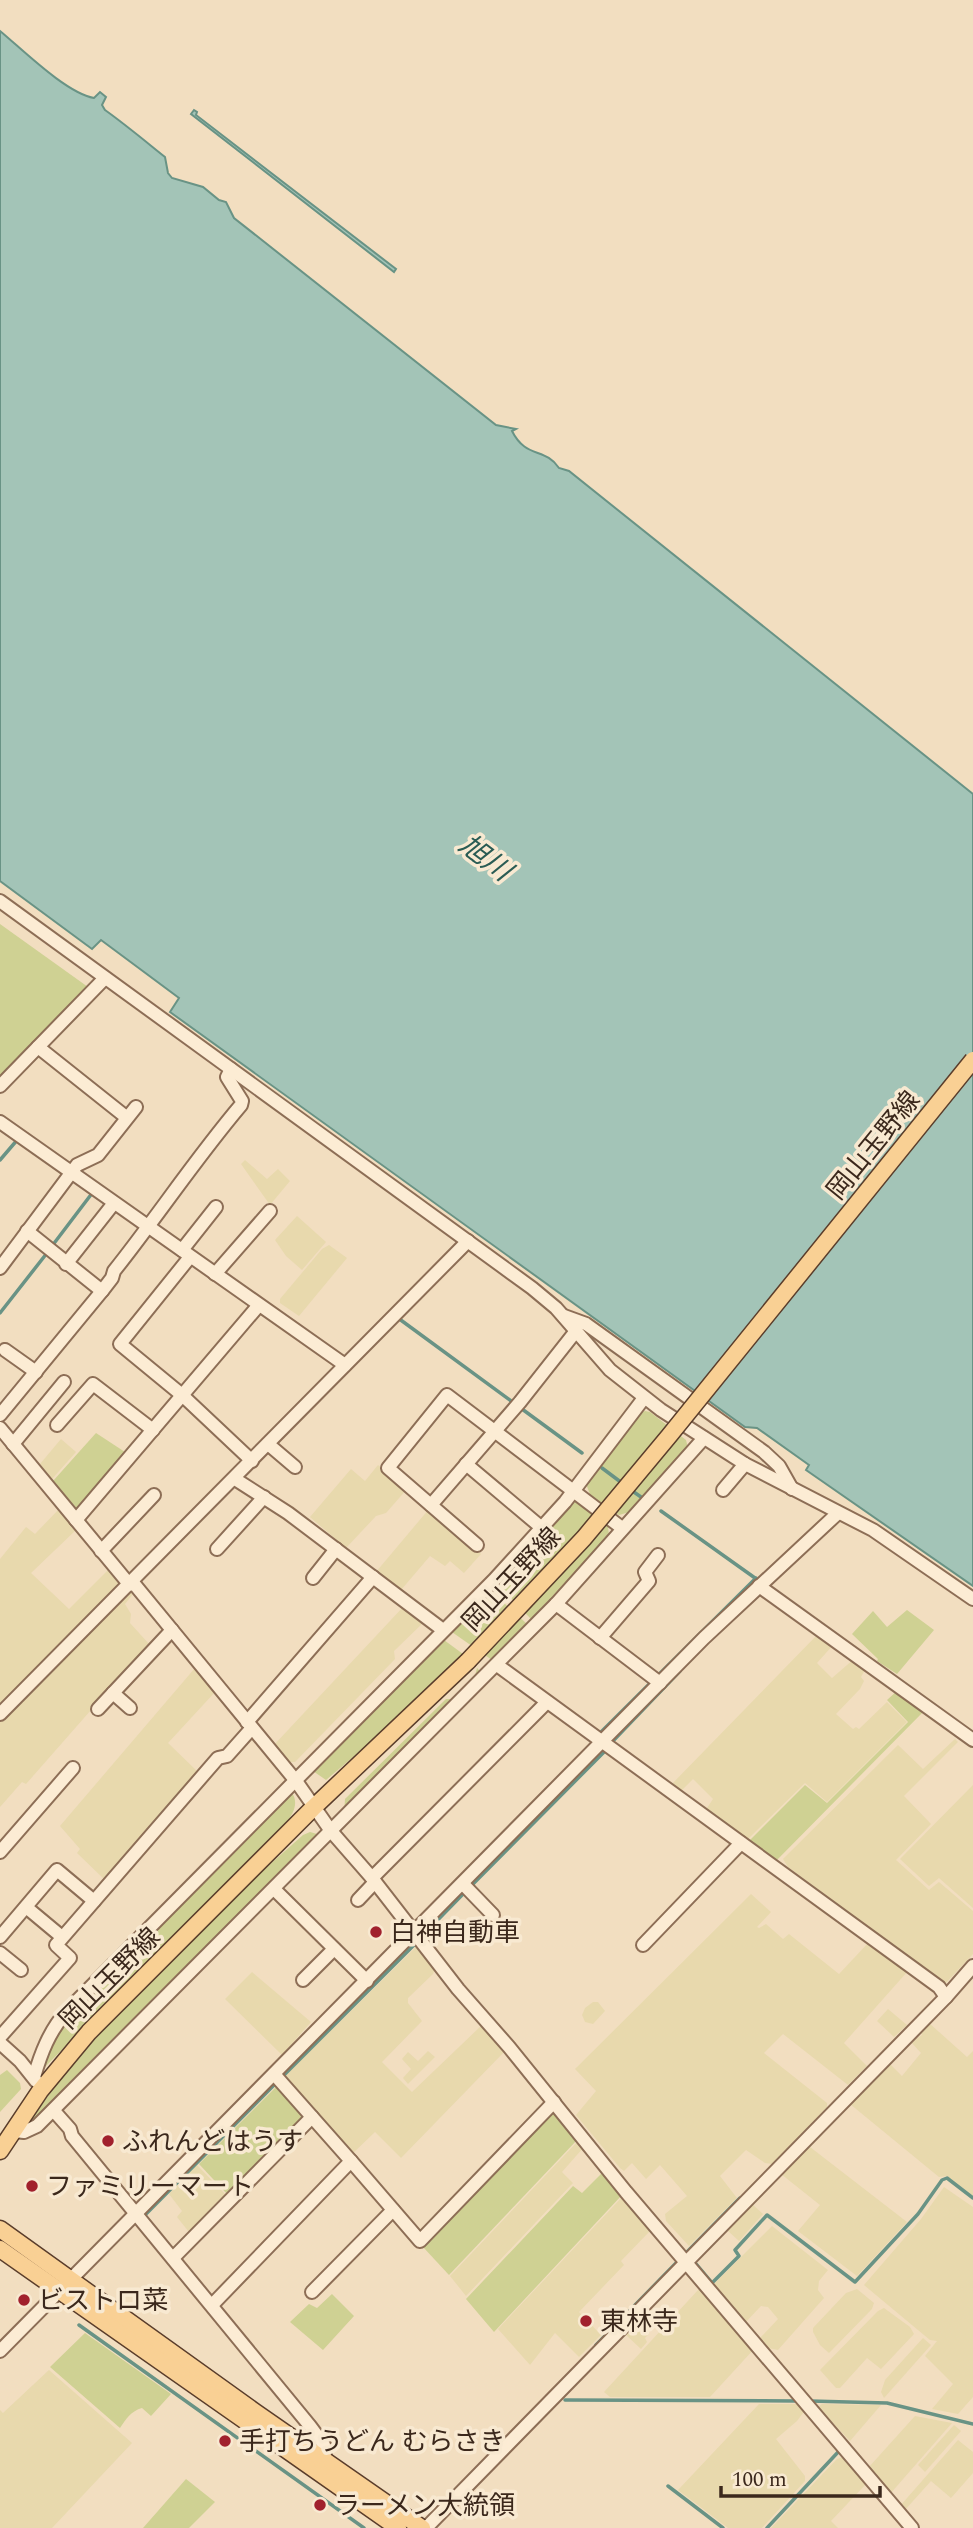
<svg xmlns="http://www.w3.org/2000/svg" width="973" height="2528" viewBox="0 0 973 2528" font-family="Spectral,'Noto Sans JP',serif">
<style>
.farmland{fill:#e8d9ad}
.green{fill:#cfd193}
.water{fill:#a3c4b7;stroke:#699385;stroke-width:2}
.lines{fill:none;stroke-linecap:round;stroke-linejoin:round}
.stream{stroke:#699385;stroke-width:3.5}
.minor-casing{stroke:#8d6e56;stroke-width:16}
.major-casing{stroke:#5a3d2b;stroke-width:19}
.minor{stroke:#fcecd4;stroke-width:12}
.major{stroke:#f9d094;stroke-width:16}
.major-bridge-casing{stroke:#5a3d2b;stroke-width:19;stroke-linecap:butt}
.major-bridge{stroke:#f9d094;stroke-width:16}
.poi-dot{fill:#a1212d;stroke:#f8e9d1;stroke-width:2.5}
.labels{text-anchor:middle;stroke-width:7;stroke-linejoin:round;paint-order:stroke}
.street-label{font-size:26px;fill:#3b281c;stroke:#f8e9d1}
.poi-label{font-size:26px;fill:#3b281c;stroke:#f8e9d1;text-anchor:start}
.water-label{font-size:28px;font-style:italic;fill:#2a5c54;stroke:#f8e9d1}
</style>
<rect width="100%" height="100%" fill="#f2dec0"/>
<!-- farmland -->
<g class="farmland">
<polygon points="245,1160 267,1179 278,1169 290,1181 270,1205 241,1164"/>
<polygon points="297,1216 326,1242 302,1270 286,1256 275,1240"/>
<polygon points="329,1245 347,1258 299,1316 280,1303 280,1299 322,1249"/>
<polygon points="61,1439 76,1452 52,1479 40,1464"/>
<polygon points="378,1465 407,1489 386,1513 376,1516 346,1548 310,1517 351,1469 365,1481"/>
<polygon points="61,1507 77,1529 31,1573 69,1609 110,1568 119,1581 119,1584 0,1704 0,1559 26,1527 35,1534"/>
<polygon points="429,1509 481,1554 464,1573 450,1561 445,1566 430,1556 401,1590 376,1572"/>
<polygon points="131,1590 133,1594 125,1604 131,1614 130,1623 149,1644 26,1784 22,1782 0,1807 0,1720"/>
<polygon points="404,1606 425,1621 394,1651 395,1659 295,1762 289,1762 274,1745"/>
<polygon points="817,1635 830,1640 834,1644 817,1663 832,1678 854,1659 866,1668 861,1677 864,1681 860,1689 836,1714 853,1729 856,1727 859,1729 887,1702 907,1722 827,1802 805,1783 746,1841 705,1811 713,1799 693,1779 679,1793 670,1786"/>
<polygon points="195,1668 215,1692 168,1743 198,1772 105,1880 77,1853 80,1849 60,1826"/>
<polygon points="955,1739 958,1742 904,1796 931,1824 896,1860 929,1890 939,1882 973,1911 973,1954 944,1985 812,1888 812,1885 788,1867 783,1859 898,1745 923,1769"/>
<polygon points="973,1785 973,1908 939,1878 929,1886 900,1859"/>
<polygon points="751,1894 771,1912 757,1927 759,1928 766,1924 783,1939 789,1934 839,1974 869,1942 908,1971 844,2043 867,2066 848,2085 783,2034 764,2053 827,2103 827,2107 772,2164 765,2163 746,2150 720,2176 737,2198 689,2246 666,2221 665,2214 687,2196 660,2165 646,2179 632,2163 624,2171 620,2168 576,2115 596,2091 575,2069"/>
<polygon points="418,1945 435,1969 433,1974 408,1998 408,2003 422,2021 382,2062 412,2092 482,2025 506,2050 401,2158 375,2132 351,2155 283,2078"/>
<polygon points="252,1972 311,2022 282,2055 225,1999"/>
<polygon points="593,2002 598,2002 605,2011 593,2024 585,2022 582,2015 585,2008"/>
<polygon points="888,2009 907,2025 894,2037 877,2021"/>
<polygon points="929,2023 967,2057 973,2051 973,2196 947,2176 939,2177 850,2104 888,2062 902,2076 921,2053 911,2042 922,2035 920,2031"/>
<polygon points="428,2051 435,2057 408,2084 403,2078 411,2069 402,2059 408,2052 418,2061"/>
<polygon points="578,2141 584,2147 562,2172 573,2183 466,2296 450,2276"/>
<polygon points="810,2147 907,2222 857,2276 798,2231 820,2205 781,2174"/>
<polygon points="197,2165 226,2195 189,2232 177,2217 182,2211 169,2194"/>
<polygon points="944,2187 973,2207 973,2397 958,2414 932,2409 953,2384 925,2356 937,2341 930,2340 864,2285 921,2219"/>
<polygon points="623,2196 648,2224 646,2226 650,2231 621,2261 624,2265 579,2312 601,2335 579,2357 555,2333 530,2365 498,2329"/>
<polygon points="752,2204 763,2214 739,2241 727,2230"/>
<polygon points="772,2226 828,2270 819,2281 818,2290 824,2298 778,2350 768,2348 760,2341 760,2338 778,2319 768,2307 761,2306 744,2324 712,2286"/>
<polygon points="704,2288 754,2349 710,2397 610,2397 604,2392 699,2289 701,2290"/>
<polygon points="857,2289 874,2303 872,2309 829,2353 820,2345 813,2332 813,2328 846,2293"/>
<polygon points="884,2308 910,2327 914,2334 881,2369 867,2358 840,2388 836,2388 820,2370 878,2311"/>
<polygon points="638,2323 649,2334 645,2338 647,2342 641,2349 626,2335"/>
<polygon points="923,2338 931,2345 884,2398 881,2392 885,2380"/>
<polygon points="49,2370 132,2443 52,2528 0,2528 0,2410 3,2413"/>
<polygon points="759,2404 802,2404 806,2409 797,2421 776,2439 805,2476 805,2481 762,2528 728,2528 678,2490"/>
<polygon points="822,2404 881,2405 850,2441 818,2407"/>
<polygon points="915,2416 952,2423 890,2494 869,2467"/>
<polygon points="954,2425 961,2431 925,2472 918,2465"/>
<polygon points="958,2440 973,2452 973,2473 951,2498 931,2481 904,2511 900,2506"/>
<polygon points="843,2457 866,2484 831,2521 838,2528 771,2528 837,2459"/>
</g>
<!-- green -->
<g class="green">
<polygon points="0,924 88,987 0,1080"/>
<polygon points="645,1411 650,1412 686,1440 688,1448 633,1511 619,1515 591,1497 586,1484 589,1476 639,1414"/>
<polygon points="96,1433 128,1454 80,1512 53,1481"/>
<polygon points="574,1502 583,1504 608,1526 609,1536 531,1619 497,1584 568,1506"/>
<polygon points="490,1590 527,1624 492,1660 449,1630"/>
<polygon points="907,1610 934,1630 897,1674 877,1661 878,1659 852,1634 873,1611 887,1627"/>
<polygon points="444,1640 463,1654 412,1707 326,1780 313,1771"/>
<polygon points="477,1668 482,1673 344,1813 345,1799 446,1699 451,1699 475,1676"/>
<polygon points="898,1690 926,1709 775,1862 748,1842 805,1785 827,1803 908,1722 887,1700"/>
<path d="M292 1793C299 1803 293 1814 286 1823L45 2067 44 2062 58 2031 71 2013Z"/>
<polygon points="310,1832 317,1834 319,1837 30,2126 27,2124 85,2047 233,1897 303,1835"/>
<polygon points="7,2070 20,2083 21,2089 0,2112 0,2075"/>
<polygon points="278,2085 304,2115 227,2194 199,2164"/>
<polygon points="554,2110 578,2139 449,2275 423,2247"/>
<polygon points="602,2173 622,2195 494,2332 466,2299 573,2186 582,2193"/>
<polygon points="332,2294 354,2316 323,2350 290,2322 309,2304 317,2308"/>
<path d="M85 2333 171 2394 151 2416 142 2408C131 2411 126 2419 120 2428L50 2367Z"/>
<polygon points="186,2479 215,2502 189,2528 143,2528"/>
</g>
<!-- water -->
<g class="water">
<path d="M0 31C23 50 66 93 94 98L100 92 106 97 102 105 105 110C126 125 145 141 165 157L168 173 172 178 203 187 219 200 226 202 234 218 496 425 516 429 512 431C526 459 545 447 559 468L569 471 973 794V1586L806 1470 809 1465 757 1428 745 1427 170 1012 179 998 101 940 92 949 0 881Z"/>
<polygon points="194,110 197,112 196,115 396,269 394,272 191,114"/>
</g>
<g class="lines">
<!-- stream -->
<g class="stream">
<polyline points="0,1160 18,1139"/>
<polyline points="52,1246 93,1192"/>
<polyline points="0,1313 47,1253"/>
<polyline points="398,1318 582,1453"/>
<polyline points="602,1468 622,1483"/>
<polyline points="631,1490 641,1497"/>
<polyline points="661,1511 755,1578"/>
<polyline points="599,1734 756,1578"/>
<polyline points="612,1745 612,1742 680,1671"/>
<polyline points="471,1886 606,1750"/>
<polyline points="422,1936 465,1892"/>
<polyline points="949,1986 964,1968"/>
<polyline points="281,2078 417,1942"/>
<polyline points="144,2216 276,2083"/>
<polyline points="684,2255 740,2198"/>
<polyline points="696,2264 712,2283 739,2256 735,2250 767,2215 855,2282 918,2214 942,2180 947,2178 973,2198"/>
<polyline points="79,2325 364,2528"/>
<polyline points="596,2345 679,2260"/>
<polyline points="565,2400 798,2401"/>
<polyline points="810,2401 887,2403 973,2424"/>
<polyline points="668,2486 723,2528"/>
<polyline points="767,2528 840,2450"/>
</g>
<defs>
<g id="minor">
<polyline points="0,901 532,1288 556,1308 610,1370 661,1410 745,1464 873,1530 973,1599"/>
<polyline points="38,1047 126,1117"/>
<polyline points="0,1086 105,978"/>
<polyline points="0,1122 345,1365"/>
<path d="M27 1231 102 1291 112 1278 114 1271C157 1217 196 1158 241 1105L242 1101 227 1077 231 1069"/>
<polyline points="182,1250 216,1207"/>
<polyline points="190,1257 120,1344 182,1395 252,1461"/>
<polyline points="66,1264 114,1203"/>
<polyline points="0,1268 77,1165 98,1155 136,1107"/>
<polyline points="215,1274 270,1211"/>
<polyline points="564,1316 586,1324 764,1452 779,1466 792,1489"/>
<polyline points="5,1350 36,1372"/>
<polyline points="0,1415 102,1291"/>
<polyline points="57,1425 93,1384 153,1430"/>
<polyline points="0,1428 129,1584 135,1585 296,1781 331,1831 372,1878 458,1989 509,2047 626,2192 912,2528"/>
<polyline points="13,1444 64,1382"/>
<polyline points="268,1444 295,1467"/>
<polyline points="466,1464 542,1528"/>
<polyline points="235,1479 288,1513 443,1630"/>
<polyline points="723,1490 745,1464"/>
<polyline points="431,1505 520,1402 576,1331"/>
<polyline points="76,1520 259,1305"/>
<polyline points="477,1545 388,1468 447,1395 622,1528"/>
<polyline points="217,1549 264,1497"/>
<polyline points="101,1551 154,1495"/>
<polyline points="313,1578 336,1549"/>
<polyline points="759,1586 973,1740"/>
<polyline points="556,1604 660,1683"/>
<polyline points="600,1638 649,1581 645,1572 658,1555"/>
<polyline points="497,1665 939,1987 946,1997"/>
<polyline points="113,1693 130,1708"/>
<polyline points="98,1709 172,1630"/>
<polyline points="0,1714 468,1241"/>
<polyline points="247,1722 373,1577"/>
<polyline points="0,1852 73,1768"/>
<polyline points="372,1878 547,1702"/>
<polyline points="463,1884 493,1915"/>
<polyline points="274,1889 367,1981"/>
<polyline points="358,1900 375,1882"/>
<polyline points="26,1907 62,1937"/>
<polyline points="0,1937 57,1870 94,1901"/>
<polyline points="643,1945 741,1843"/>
<polyline points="0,1953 21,1970"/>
<polyline points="303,1980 334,1949"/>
<polyline points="0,2037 70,1958 56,1945 218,1758 227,1756 251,1729"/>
<polyline points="0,2043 20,2061 36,2081"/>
<path d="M34 2077C41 2053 49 2032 66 2012L494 1580 565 1502 644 1398"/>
<polyline points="54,2111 70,2129 72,2136 310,2426 324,2445 325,2460"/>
<polyline points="14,2131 24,2132 37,2126 556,1604 704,1438"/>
<polyline points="351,2161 420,2241 554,2102"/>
<polyline points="173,2258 312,2117"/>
<polyline points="312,2292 393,2210"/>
<polyline points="212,2305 351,2161 274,2074"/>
<polyline points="0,2351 704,1638 838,1513"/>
<polyline points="426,2528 946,1997 973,1966"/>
</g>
<g id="major">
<polyline points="0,2151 40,2091 89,2032 313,1808 468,1661"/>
<polyline points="0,2229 255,2412 422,2528"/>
<polyline points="0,2249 398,2528"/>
</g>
</defs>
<!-- minor casing -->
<use href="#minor" class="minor-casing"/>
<!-- major casing -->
<use href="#major" class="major-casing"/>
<!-- minor -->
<use href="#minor" class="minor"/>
<!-- major -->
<use href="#major" class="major"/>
<defs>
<polyline id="major-bridge" points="468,1661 584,1538 669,1436 973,1060"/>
</defs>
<!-- major-bridge casing -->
<use href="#major-bridge" class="major-bridge-casing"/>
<!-- major-bridge -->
<use href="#major-bridge" class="major-bridge"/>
</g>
<!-- markers -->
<g class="poi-dot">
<circle cx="376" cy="1932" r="7"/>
<circle cx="108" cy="2141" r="7"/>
<circle cx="32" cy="2186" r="7"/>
<circle cx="24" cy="2300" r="7"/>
<circle cx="586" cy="2321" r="7"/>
<circle cx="225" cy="2441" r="7"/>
<circle cx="320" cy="2505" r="7"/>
</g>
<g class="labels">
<!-- street labels -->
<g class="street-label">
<text transform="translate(873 1145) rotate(-51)" y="9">岡山玉野線</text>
<text transform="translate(511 1579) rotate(-47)" y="9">岡山玉野線</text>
<text transform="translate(109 1978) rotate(-45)" y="9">岡山玉野線</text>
</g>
<!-- poi labels -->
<g class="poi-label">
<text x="390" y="1941">白神自動車</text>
<text x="122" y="2150">ふれんどはうす</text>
<text x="46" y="2195">ファミリーマート</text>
<text x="38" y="2309">ビストロ菜</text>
<text x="600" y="2330">東林寺</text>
<text x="239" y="2450">手打ちうどん むらさき</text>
<text x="334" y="2514">ラーメン大統領</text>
</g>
<!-- water labels -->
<g class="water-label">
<text transform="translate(486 857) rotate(37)" y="10">旭川</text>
</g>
</g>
<!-- scale -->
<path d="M721 2486v10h159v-10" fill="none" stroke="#3b281c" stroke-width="3.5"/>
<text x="732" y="2486" font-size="21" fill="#3b281c" stroke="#f8e9d1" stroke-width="5" paint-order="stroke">100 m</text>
</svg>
